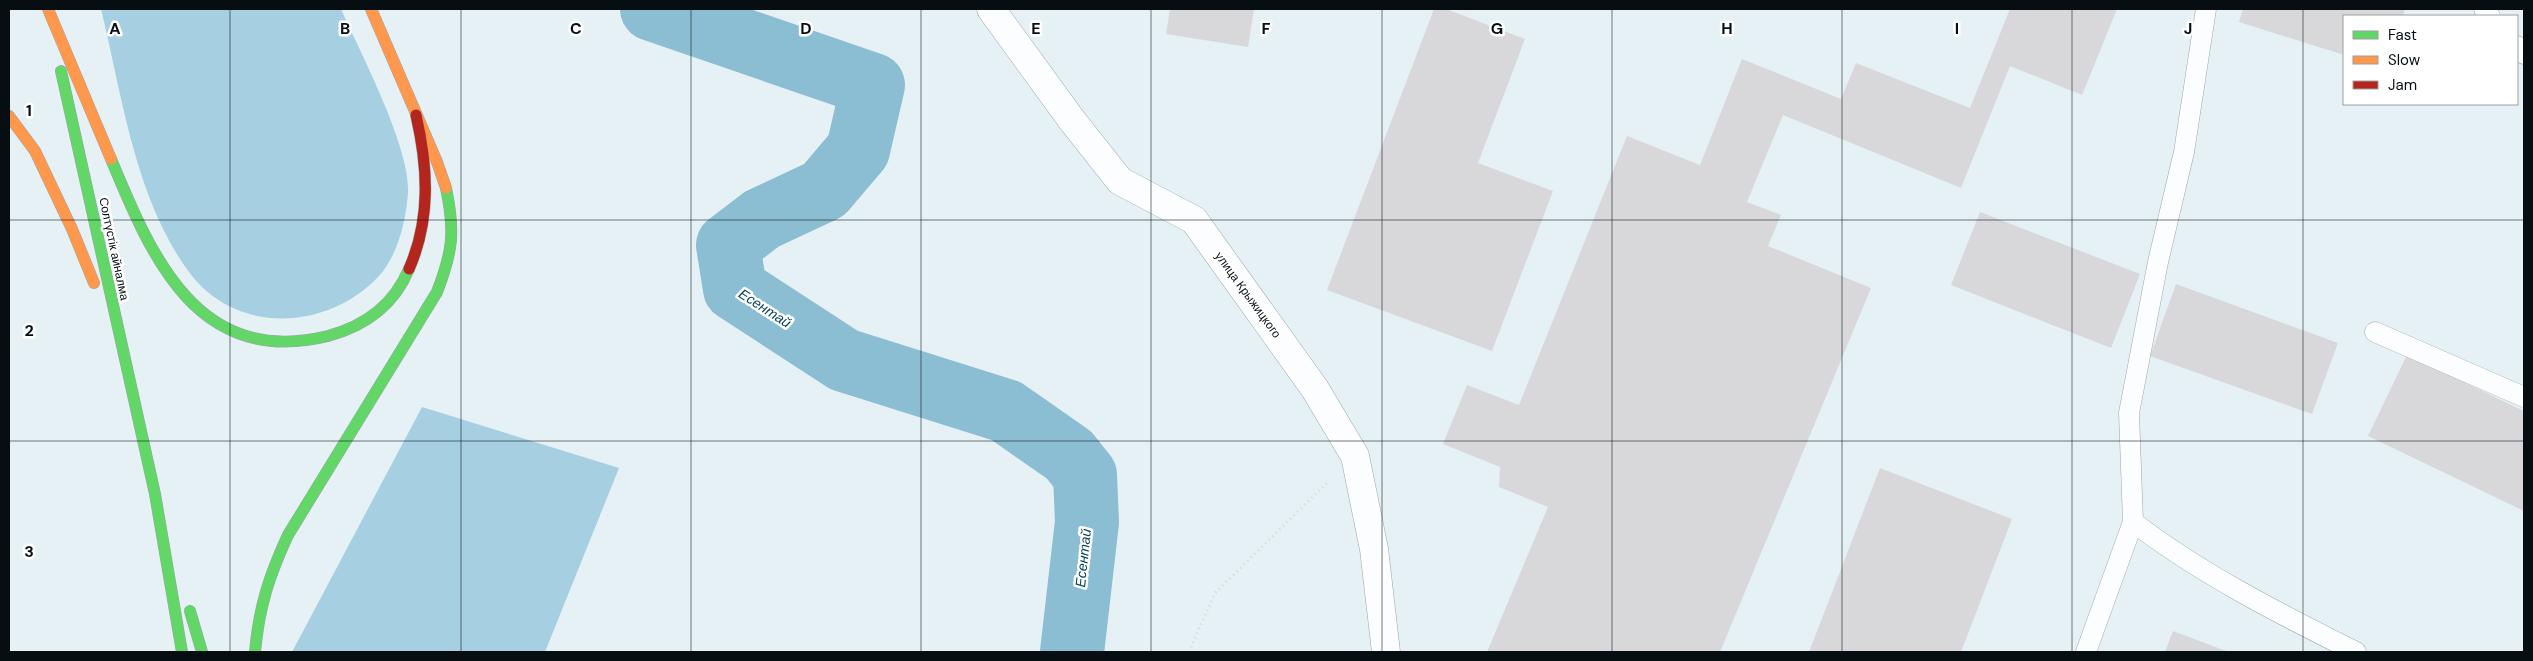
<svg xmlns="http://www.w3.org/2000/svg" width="2533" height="661" viewBox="0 0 2533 661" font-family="'DM Sans',sans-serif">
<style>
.forest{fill:#a6cfe1}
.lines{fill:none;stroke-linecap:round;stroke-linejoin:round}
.river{stroke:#8cbed3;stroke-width:64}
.building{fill:#d8d8da}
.lane-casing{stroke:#9da6ab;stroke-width:21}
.street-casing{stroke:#9da6ab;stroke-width:29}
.fast-casing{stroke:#9da6ab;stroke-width:12}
.slow-casing{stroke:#9da6ab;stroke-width:12}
.jam-casing{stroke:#9da6ab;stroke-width:12}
.path{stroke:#d5d8d9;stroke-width:3;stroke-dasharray:1 4;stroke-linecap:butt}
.lane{stroke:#fbfdfe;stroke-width:20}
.street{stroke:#fbfdfe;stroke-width:28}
.fast{stroke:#63d668;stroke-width:11}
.slow{stroke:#ff974d;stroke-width:11}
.jam{stroke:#b3261e;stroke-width:11}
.grid{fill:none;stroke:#060e12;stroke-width:1;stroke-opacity:0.55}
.labels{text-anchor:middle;stroke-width:5;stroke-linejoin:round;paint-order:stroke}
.street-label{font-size:12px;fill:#060e12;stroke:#fff}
.water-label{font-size:14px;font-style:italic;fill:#074256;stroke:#fff}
.grid-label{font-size:16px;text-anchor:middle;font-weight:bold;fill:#060e12;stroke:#fff;stroke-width:5;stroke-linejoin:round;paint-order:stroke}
</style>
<rect width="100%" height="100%" fill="#e6f1f6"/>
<!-- forest -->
<g class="forest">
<path d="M101 9H341C360 52 411 148 408 193 406 220 398 256 378 277 327 331 235 335 189 272 135 199 122 95 101 9Z"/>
<polygon points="422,407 619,468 545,652 292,652"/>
</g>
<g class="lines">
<!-- river -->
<polyline class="river" points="652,9 873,85 858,150 824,190 762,219 728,245 735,289 844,360 1006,411 1069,455 1085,475 1087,522 1072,652"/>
</g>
<!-- building -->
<g class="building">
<polygon points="1170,9 1254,9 1248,47 1166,34"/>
<polygon points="1434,9 1446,9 1525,39 1478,163 1553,191 1492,351 1327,290"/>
<polygon points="2010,9 2117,9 2082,95 2010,66 1961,188 1783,115 1747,202 1781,215 1768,246 1871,288 1720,652 1487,652 1548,507 1499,487 1500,467 1443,444 1467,385 1519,405 1627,136 1700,165 1742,59 1841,99 1856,63 1970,108"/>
<polygon points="2243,9 2405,9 2403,16 2344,16 2344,55 2239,22"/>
<polygon points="1980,212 2140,274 2111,348 1951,285"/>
<polygon points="2176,284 2338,343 2312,414 2150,356"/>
<polygon points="2407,355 2524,411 2524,511 2368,436"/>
<polygon points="1880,468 2012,519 1961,652 1809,652"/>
<polygon points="2173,631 2229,652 2165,652"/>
</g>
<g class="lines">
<defs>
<g id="lane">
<polyline points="2484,9 2490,16"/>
<polyline points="2517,46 2524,54"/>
<polyline points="2375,332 2524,397"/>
<path d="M2133 522C2201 574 2280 614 2356 652"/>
<polyline points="2086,652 2133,522 2129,413 2158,262 2184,152 2206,9"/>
</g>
<polyline id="street" points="991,9 1071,119 1120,181 1194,220 1315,389 1355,456 1374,549 1386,652"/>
<g id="fast">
<polyline points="61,71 155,494 182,652"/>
<path d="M111 159C152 258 198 368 328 336 365 326 394 305 409 269"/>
<polyline points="190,611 202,652"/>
<path d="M255 652C259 607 269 576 288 535L437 292C453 251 455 231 446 188"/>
</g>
<g id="slow">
<polyline points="48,9 111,159"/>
<polyline points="371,9 437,162 446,188"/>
<polyline points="9,116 35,151 72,229 94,283"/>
</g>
<path id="jam" d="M409 269C431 219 428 167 416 115"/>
</defs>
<!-- lane casing -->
<use href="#lane" class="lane-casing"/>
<!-- street casing -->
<use href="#street" class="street-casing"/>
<!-- fast casing -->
<use href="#fast" class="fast-casing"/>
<!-- slow casing -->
<use href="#slow" class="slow-casing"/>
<!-- jam casing -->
<use href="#jam" class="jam-casing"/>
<!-- path -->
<polyline class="path" points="1189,652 1215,593 1328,482"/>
<!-- lane -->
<use href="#lane" class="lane"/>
<!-- street -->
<use href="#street" class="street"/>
<!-- fast -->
<use href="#fast" class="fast"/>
<!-- slow -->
<use href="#slow" class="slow"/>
<!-- jam -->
<use href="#jam" class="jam"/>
</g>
<!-- grid -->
<path class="grid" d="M230 9V652M461 9V652M691 9V652M921 9V652M1151 9V652M1382 9V652M1612 9V652M1842 9V652M2072 9V652M2303 9V652M9 220H2524M9 441H2524"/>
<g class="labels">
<!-- street labels -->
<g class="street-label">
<text transform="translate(114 249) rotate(78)" y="4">Солтүстік айналма</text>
<text transform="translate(1248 295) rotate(54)" y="4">улица Крыжицкого</text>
</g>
<!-- water labels -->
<g class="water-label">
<text transform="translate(765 308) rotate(33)" y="5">Есентай</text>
<text transform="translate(1083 558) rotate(-84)" y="5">Есентай</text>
</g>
</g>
<g class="grid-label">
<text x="115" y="34">A</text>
<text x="345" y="34">B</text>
<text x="576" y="34">C</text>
<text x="806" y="34">D</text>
<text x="1036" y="34">E</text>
<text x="1266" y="34">F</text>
<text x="1497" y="34">G</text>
<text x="1727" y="34">H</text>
<text x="1957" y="34">I</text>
<text x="2188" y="34">J</text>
<text x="29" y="116">1</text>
<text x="29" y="336">2</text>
<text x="29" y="557">3</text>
</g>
<!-- border -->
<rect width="2533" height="661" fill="none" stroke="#060e12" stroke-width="20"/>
<!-- legend -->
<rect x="2343" y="15" width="175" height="90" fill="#ffffff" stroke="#9b9fa0"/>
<rect x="2353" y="31" width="25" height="8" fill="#63d668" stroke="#9b9fa0"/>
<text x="2388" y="40" font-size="15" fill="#060e12">Fast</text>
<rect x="2353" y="56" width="25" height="8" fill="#ff974d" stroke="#9b9fa0"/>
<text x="2388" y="65" font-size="15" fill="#060e12">Slow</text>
<rect x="2353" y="81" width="25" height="8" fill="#b3261e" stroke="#9b9fa0"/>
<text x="2388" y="90" font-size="15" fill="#060e12">Jam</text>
</svg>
